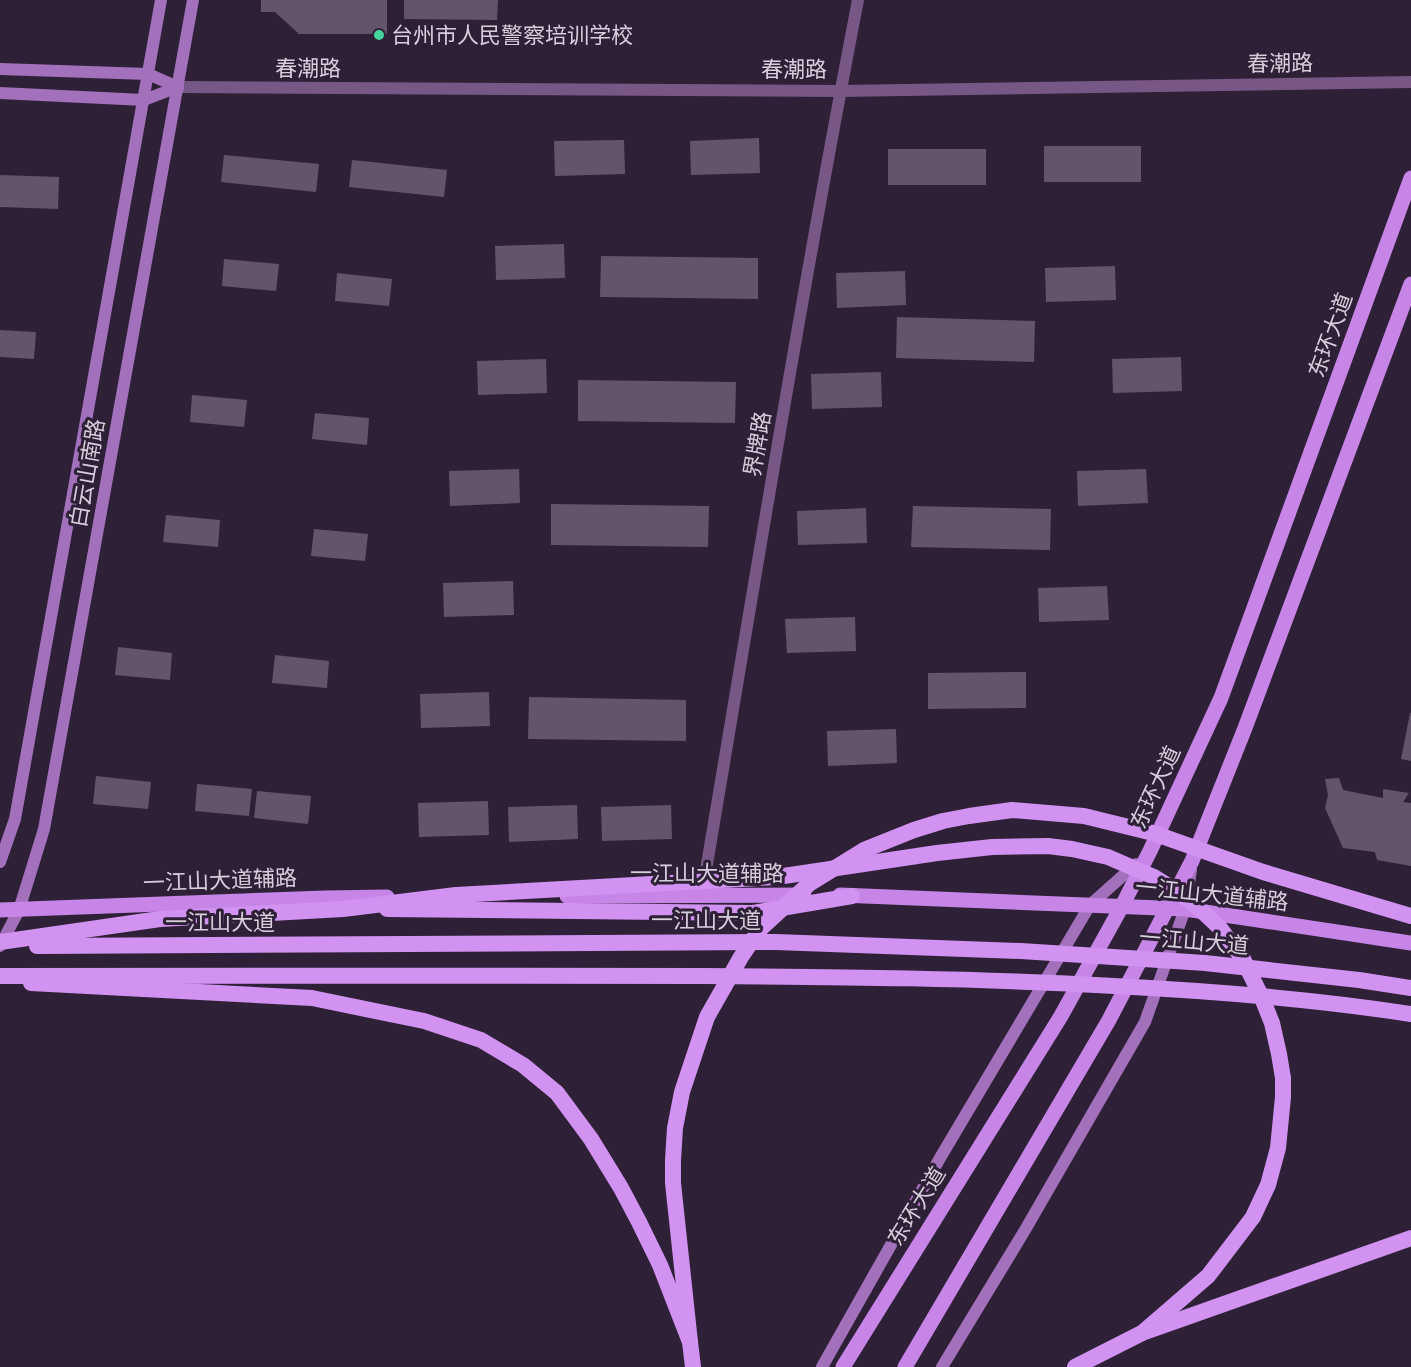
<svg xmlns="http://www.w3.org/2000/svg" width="1411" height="1367" viewBox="0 0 1411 1367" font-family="'Space Grotesk','Noto Sans SC',sans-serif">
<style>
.building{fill:#63546c}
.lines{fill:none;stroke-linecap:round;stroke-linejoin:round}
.minor{stroke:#765786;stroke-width:12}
.tertiary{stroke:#765786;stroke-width:12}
.secondary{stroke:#a371bc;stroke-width:12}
.primary{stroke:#c685e7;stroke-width:15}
.trunk{stroke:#d292f2;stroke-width:16}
.trunk-bridge{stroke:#d292f2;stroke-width:16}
.poi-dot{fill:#47d49d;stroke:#2e2036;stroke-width:2}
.labels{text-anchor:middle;stroke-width:6;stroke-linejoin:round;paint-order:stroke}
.poi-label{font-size:22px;fill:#d7cedc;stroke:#2e2036;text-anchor:start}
.street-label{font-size:22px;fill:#d7cedc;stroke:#2e2036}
</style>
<rect width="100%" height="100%" fill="#2e2036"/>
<!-- building -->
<g class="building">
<polygon points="261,0 387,0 387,34 299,34 275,12 261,12"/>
<polygon points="404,0 498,0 497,20 404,19"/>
<polygon points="759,138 760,173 691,175 690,141"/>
<polygon points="624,140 625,174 555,176 554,141"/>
<rect x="1044" y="146" width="97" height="36"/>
<rect x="888" y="149" width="98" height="36"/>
<polygon points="224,155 319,164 316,192 221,182"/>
<polygon points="352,160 447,170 444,197 349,187"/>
<polygon points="0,175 59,177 58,209 0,207"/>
<polygon points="564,244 565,278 496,280 495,246"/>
<polygon points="601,256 758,258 758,299 600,297"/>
<polygon points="224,259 279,264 276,291 222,286"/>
<polygon points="1115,266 1116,300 1046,302 1045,268"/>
<polygon points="905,271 906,305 837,308 836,273"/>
<polygon points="337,273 392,279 389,306 335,301"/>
<polygon points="897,317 1035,321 1034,362 896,358"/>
<polygon points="0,330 36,332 34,359 0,357"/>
<polygon points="1181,357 1182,391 1113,393 1112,359"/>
<polygon points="546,359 547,393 478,395 477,361"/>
<polygon points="881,372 882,407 812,409 811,374"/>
<polygon points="578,380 736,382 735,423 578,421"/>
<polygon points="192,395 247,400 244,427 190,422"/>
<polygon points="315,413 369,418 367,445 312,439"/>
<polygon points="519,469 520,503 450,506 449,471"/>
<polygon points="1146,469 1148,503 1078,506 1077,471"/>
<polygon points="551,504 709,506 708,547 551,545"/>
<polygon points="913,506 1051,509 1050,550 911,547"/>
<polygon points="866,508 867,543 798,545 797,511"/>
<polygon points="166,515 220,520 218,547 163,542"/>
<polygon points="314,529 368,534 365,561 311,556"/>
<polygon points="513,581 514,615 444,617 443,583"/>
<polygon points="1107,586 1109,620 1039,622 1038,588"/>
<polygon points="855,617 856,651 787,653 785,619"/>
<polygon points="118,647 172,653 170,680 115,675"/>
<polygon points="275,655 329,661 327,688 272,683"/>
<polygon points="1026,672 1026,708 928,709 928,673"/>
<polygon points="489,692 490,726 421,728 420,694"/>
<polygon points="529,697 686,700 686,741 528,739"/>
<polygon points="1410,713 1411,713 1411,761 1401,759"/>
<polygon points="896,729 897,763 828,766 827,731"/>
<polygon points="96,776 151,782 148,809 93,804"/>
<polygon points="1339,778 1343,790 1383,798 1383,789 1409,793 1403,802 1411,803 1411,866 1377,860 1375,852 1343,848 1325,808 1328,795 1325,779"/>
<polygon points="197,784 252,789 249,816 195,811"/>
<polygon points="257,791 311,796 308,824 254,818"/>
<polygon points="488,801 489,835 419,837 418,803"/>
<polygon points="577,805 578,839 509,842 508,807"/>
<polygon points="671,805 672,839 602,841 601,807"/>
</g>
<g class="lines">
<!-- minor -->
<path class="minor" d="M703 888C753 592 801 295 858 0"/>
<!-- tertiary -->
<polyline class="tertiary" points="178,87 840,91 1411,82"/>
<!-- secondary -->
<g class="secondary">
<polyline points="0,69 148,74 178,87"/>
<polyline points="0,93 144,100 178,87"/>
<polyline points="0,862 15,819 161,0"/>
<polyline points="0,946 19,910 44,829 193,0"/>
<polyline points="822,1367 940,1158 1090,905 1136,864"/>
<polyline points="942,1367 1025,1230 1145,1022 1185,909 1191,870"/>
</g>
<!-- primary -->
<g class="primary">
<polyline points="840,895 1185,909 1411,943"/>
<polyline points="567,896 804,895"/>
<polyline points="0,910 325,898 387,897"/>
<polyline points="843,1367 1061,1016 1122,906 1150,851 1221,698 1411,178"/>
<polyline points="905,1367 1109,1020 1192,861 1245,728 1411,284"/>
</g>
<!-- trunk -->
<g class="trunk">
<polyline points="387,909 753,913 852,896"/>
<polyline points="31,983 312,998 424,1021 481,1040 523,1065 557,1093 591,1139 621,1188 639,1222 660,1265 690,1342 693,1367"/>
<polyline points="1075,1367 1142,1333 1411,1238"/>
</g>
<!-- trunk-bridge -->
<g class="trunk-bridge">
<polyline points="0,942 160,919 343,909 456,895 777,877 937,853 992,847 1048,846 1072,849 1108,857 1154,877 1181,894 1202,911 1220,928 1243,959 1262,998 1272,1023 1279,1054 1283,1078 1283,1097 1278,1148 1268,1185 1253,1217 1208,1276 1142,1333"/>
<polyline points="37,946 776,942 1021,951 1205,963 1359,980 1411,988"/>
<path d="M0 976C234 975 469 976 703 976 840 977 977 978 1114 986 1214 991 1313 999 1411 1014"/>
<polyline points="690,1342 673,1183 673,1160 675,1128 682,1092 707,1017 741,957 760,929 809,884 864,850 914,830 943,821 969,816 1012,810 1084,816 1153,833 1263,872 1411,916"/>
</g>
</g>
<!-- markers -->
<circle class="poi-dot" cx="379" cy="35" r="6"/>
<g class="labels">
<!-- poi labels -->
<g class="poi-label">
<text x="391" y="43">台州市人民警察培训学校</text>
</g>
<!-- street labels -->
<g class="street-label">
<text transform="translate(1280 63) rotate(-1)" y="8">春潮路</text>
<text x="308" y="76">春潮路</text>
<text x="794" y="77">春潮路</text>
<text transform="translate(1330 335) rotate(-70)" y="8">东环大道</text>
<text transform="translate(757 444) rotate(-80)" y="8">界牌路</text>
<text transform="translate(87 473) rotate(-80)" y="8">白云山南路</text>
<text transform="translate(1155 787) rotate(-65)" y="8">东环大道</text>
<text x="707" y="881">一江山大道辅路</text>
<text transform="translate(220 880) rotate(-2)" y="8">一江山大道辅路</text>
<text transform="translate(1212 894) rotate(6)" y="8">一江山大道辅路</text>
<text x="706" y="928">一江山大道</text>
<text x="220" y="930">一江山大道</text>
<text transform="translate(1194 941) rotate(5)" y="8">一江山大道</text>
<text transform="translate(916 1206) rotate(-58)" y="8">东环大道</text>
</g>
</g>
</svg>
